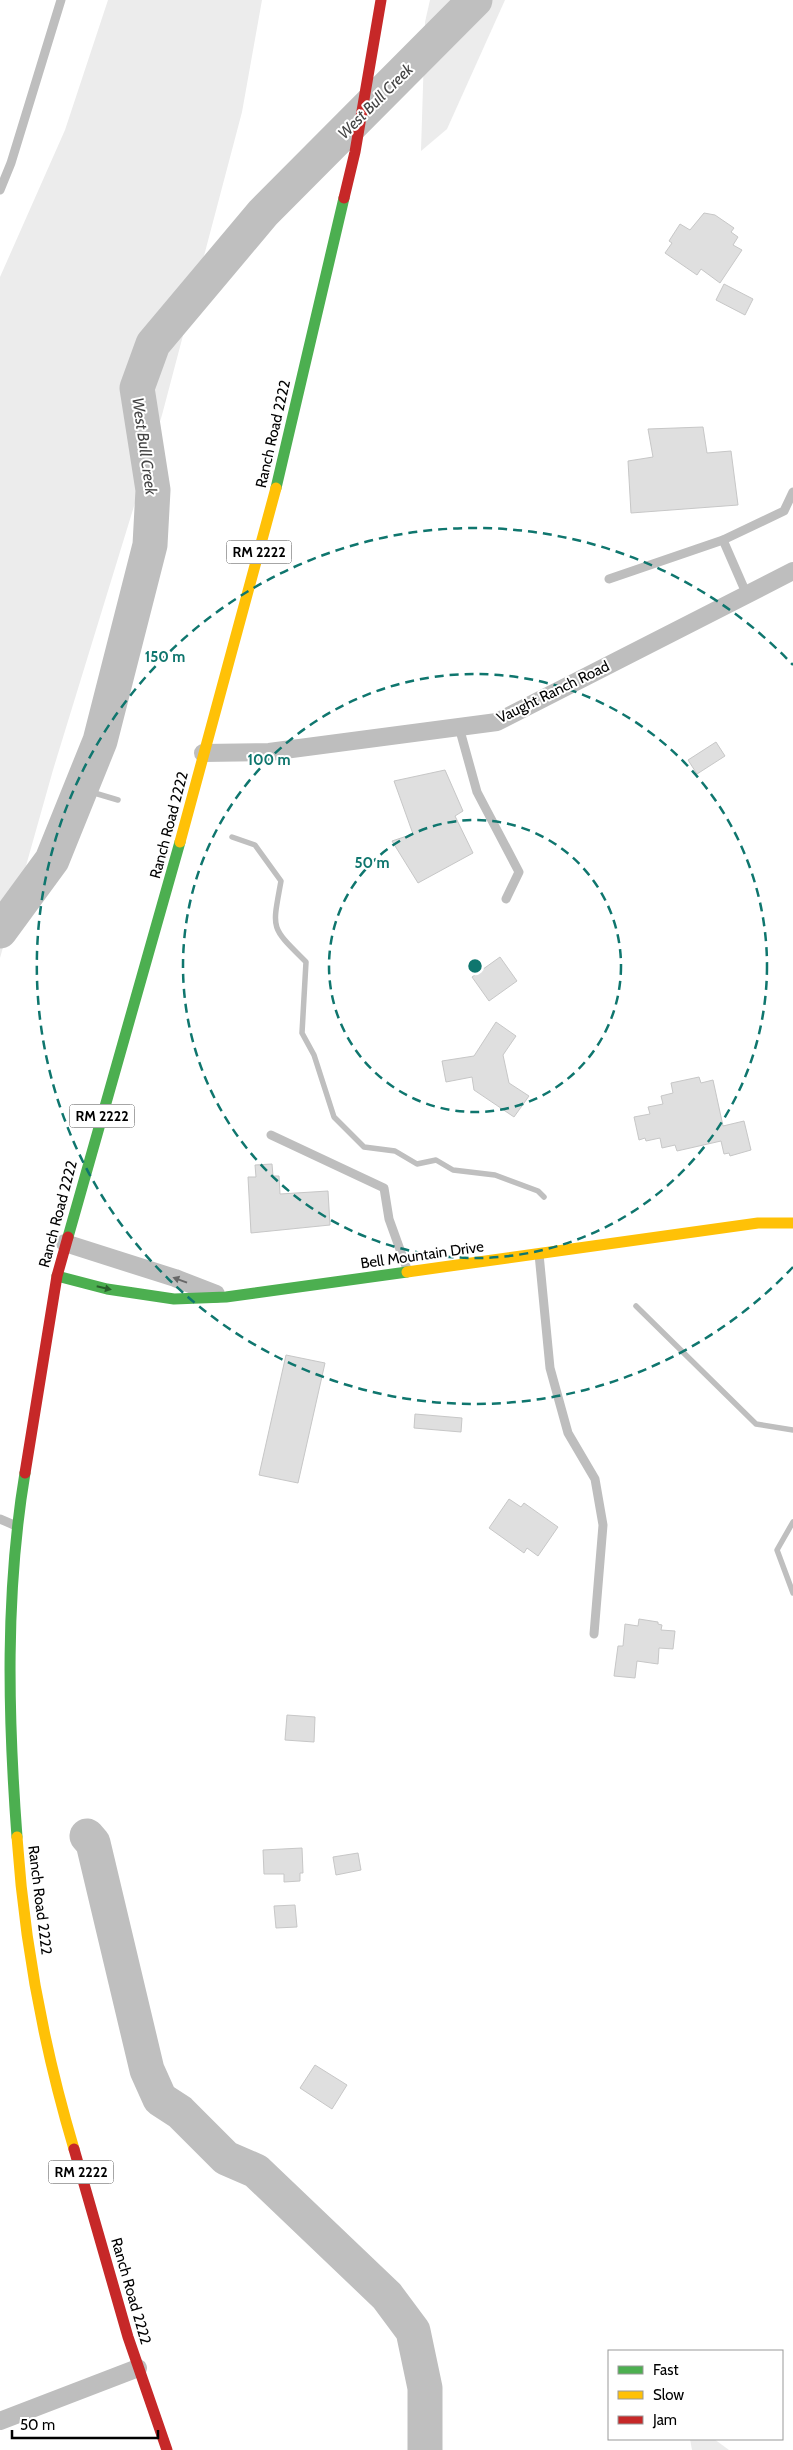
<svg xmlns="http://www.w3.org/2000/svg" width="793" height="2450" viewBox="0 0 793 2450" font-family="Cabin,sans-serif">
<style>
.green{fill:#ececec}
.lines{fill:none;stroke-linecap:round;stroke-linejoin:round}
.stream{stroke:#bfbfbf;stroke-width:5.5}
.river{stroke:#bfbfbf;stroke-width:35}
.building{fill:#dfdfdf;stroke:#c7c7c7}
.lane{stroke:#bebebe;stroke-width:9}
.street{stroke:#bebebe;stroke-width:18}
.fast{stroke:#4caf50;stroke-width:11}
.slow{stroke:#ffc107;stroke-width:11}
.jam{stroke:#c62828;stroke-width:11}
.oneway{fill:#686868}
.oneway2{fill:#2a602c}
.ring{fill:none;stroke:#0f766e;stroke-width:2.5;stroke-dasharray:9 6}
.labels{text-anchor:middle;stroke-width:4;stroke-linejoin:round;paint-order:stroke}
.shield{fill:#fff;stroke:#4c4c4c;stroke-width:1}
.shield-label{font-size:14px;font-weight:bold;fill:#000}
.street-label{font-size:15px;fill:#000;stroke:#fff}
.water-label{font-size:16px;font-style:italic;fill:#444;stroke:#fff}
.centre{fill:#0f766e;stroke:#fff;stroke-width:2.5}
.ring-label{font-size:15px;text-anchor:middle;font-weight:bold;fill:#0f766e;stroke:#fff;stroke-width:4;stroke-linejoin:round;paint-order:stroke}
</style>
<rect width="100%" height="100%" fill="#fff"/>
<!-- green -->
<g class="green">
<polygon points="108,0 262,0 242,112 162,415 53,770 0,958 0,277 65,130"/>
<polygon points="430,0 505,0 447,129 421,151 425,22"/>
<polygon points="690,2439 714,2439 729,2450 692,2450"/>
</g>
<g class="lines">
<!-- stream -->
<g class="stream">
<polyline points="81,789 118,800"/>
<path d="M232 837 255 845 281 881C272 931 270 926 306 962L302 1033 314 1055 334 1117 364 1147 395 1151 417 1164 436 1160 453 1170 495 1175 538 1191 544 1197"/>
<polyline points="636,1306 756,1424 793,1430"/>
<polyline points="793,1522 777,1550 793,1593"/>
</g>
<!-- river -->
<g class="river">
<polyline points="0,931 52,860 100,741 150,545 153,490 137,388 153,344 263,213 475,0"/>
<polyline points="87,1836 93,1843 147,2070 160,2099 180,2112 226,2158 256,2171 387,2296 413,2331 425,2388 425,2450"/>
</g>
</g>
<!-- building -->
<g class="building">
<polygon points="704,213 715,215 734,228 731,232 738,237 733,245 742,250 720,283 701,269 697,275 665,253 672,243 669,241 680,224 690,230"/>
<polygon points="724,284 753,299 745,315 716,300"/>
<polygon points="703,427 707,453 731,451 738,505 631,513 628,461 653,457 648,429"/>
<polygon points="716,742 725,756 697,774 688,760"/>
<polygon points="445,770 463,811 455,816 473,853 418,883 392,841 413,834 394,781"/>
<polygon points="500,957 517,981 489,1001 472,977"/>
<polygon points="496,1022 516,1036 503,1055 509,1083 529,1096 514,1117 474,1090 472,1077 446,1082 442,1061 474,1056"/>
<polygon points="699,1077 701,1083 713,1080 723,1126 744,1121 751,1150 730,1156 729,1153 724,1154 721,1141 677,1151 675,1145 662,1148 660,1138 646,1141 645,1138 639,1140 634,1117 650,1114 648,1107 663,1104 661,1096 673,1093 671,1083"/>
<polygon points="272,1164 273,1176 279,1176 280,1194 328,1191 330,1225 251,1233 248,1177 256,1177 255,1165"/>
<polygon points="286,1355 325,1363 298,1483 259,1475"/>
<polygon points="415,1414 462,1418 461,1432 414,1428"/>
<polygon points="509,1499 521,1507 524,1503 558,1527 538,1556 527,1548 524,1553 489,1528"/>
<polygon points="639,1619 658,1622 658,1624 662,1625 661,1630 675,1631 673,1649 659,1648 658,1664 637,1661 635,1678 614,1676 618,1646 623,1646 625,1624 638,1626"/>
<polygon points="287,1715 315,1717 314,1742 285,1740"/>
<polygon points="302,1848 303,1873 300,1873 300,1881 284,1882 284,1874 264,1874 263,1850"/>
<polygon points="358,1853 361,1870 336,1875 333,1857"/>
<polygon points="295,1905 297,1927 276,1928 274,1906"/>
<polygon points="315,2065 347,2085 332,2109 300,2088"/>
</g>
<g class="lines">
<!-- lane -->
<g class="lane">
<polyline points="0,190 11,163 61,0"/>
<polyline points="723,540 747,595"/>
<polyline points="609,579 723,540 784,511 793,492"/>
<polyline points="459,727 477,792 519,872 506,899"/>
<polyline points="271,1135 384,1188 389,1219 407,1269"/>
<polyline points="539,1254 550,1368 568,1433 595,1479 603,1525 594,1634"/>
<polyline points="0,1519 14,1525"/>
</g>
<!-- street -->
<g class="street">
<polyline points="203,753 269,752 497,722 793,571"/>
<polyline points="65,1243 175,1278 216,1294"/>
<polyline points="0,2421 138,2368"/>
</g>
<!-- fast -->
<g class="fast">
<polyline points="276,488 344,198"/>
<polyline points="68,1237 180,842"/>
<polyline points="57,1276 107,1289 174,1299 226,1297 407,1272"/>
<path d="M17 1837C8 1716 5 1593 25 1473"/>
</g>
<!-- slow -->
<g class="slow">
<polyline points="180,842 276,488"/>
<polyline points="407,1272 758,1223 793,1223"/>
<path d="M17 1837C24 1942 44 2048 74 2149"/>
</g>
<!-- jam -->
<g class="jam">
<polyline points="344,198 355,152 381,0"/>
<polyline points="25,1473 57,1276 68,1237"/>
<polyline points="74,2149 128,2337 167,2450"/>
</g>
</g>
<!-- one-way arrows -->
<defs><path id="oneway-solid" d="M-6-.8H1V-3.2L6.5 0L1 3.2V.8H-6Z" transform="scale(1.25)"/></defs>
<use class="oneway" href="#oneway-solid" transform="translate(180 1280) rotate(-160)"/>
<use class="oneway2" href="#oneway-solid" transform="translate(104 1288) rotate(13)"/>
<!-- distance rings -->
<g class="ring">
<circle cx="475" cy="966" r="146"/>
<circle cx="475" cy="966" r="292"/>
<path d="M793 1267A438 438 0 1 1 793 665"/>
</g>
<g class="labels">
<!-- shield labels -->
<g class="shield">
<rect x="226.5" y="540.5" width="65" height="23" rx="4"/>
<rect x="69.5" y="1104.5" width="65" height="23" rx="4"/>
<rect x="48.5" y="2160.5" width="65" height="23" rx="4"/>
</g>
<g class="shield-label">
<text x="259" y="557">RM 2222</text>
<text x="102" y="1121">RM 2222</text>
<text x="81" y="2177">RM 2222</text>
</g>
<!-- street labels -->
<g class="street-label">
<text transform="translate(273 434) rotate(-77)" y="5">Ranch Road 2222</text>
<text transform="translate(553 692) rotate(-26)" y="5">Vaught Ranch Road</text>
<text transform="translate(169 825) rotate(-75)" y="5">Ranch Road 2222</text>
<text transform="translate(58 1214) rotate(-75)" y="5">Ranch Road 2222</text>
<text transform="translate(422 1255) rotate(-8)" y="5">Bell Mountain Drive</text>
<text transform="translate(40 1900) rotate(83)" y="5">Ranch Road 2222</text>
<text transform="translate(131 2291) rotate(74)" y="5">Ranch Road 2222</text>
</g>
<!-- water labels -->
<g class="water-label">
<text transform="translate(375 101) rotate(-45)" y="6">West Bull Creek</text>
<text transform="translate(145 446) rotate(82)" y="6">West Bull Creek</text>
</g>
</g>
<circle cx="475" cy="966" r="8" class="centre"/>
<g class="ring-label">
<text x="165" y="662">150 m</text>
<text x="269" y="765">100 m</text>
<text x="372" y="868">50 m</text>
</g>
<!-- legend -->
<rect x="608" y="2350" width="175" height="90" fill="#ffffff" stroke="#999999"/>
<rect x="618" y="2366" width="25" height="8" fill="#4caf50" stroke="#999999"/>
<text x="653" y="2375" font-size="15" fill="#000000">Fast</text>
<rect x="618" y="2391" width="25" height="8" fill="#ffc107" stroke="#999999"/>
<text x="653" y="2400" font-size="15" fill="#000000">Slow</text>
<rect x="618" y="2416" width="25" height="8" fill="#c62828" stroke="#999999"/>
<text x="653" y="2425" font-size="15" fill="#000000">Jam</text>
<!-- scale -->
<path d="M12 2430v8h146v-8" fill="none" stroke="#000000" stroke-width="2.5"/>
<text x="20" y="2430" font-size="15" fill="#000000" stroke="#ffffff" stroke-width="4" paint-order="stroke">50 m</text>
</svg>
